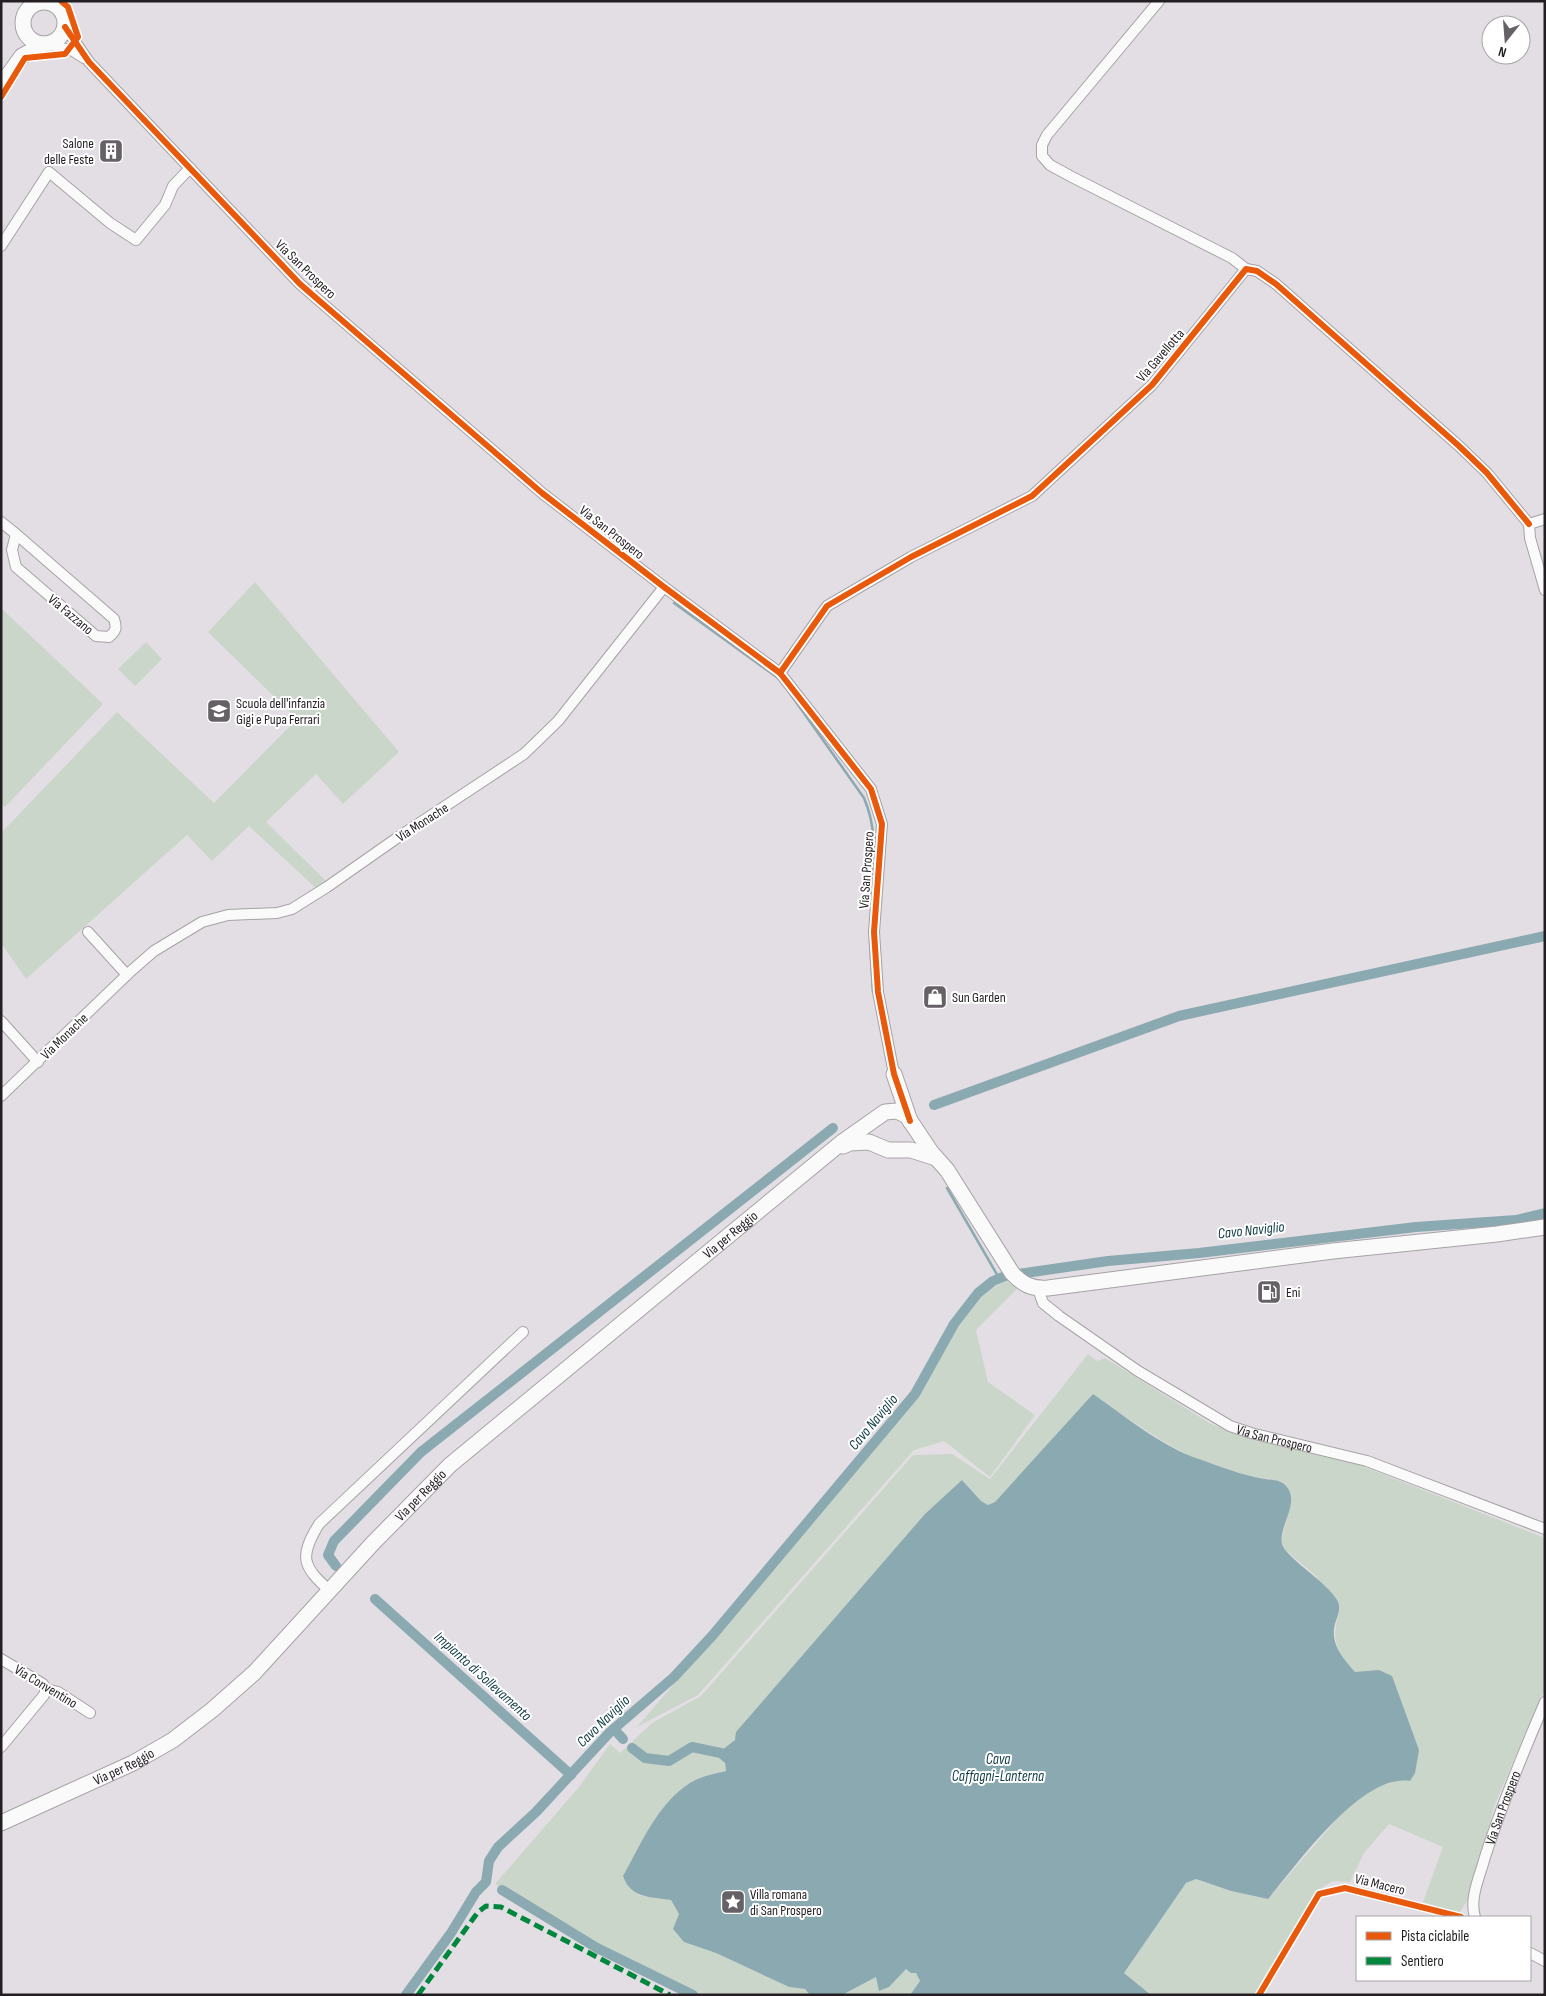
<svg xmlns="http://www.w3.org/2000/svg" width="1546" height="1996" viewBox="0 0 1546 1996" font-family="'Sofia Sans Condensed',sans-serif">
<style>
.green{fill:#cbd6cb}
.water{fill:#8aa9b1}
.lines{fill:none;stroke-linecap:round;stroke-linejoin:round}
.stream{stroke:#8aa9b1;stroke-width:2.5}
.canal{stroke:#8aa9b1;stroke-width:10}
.street-casing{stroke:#a6a2a6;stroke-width:12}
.secondary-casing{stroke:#a6a2a6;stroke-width:17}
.street{stroke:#fbfafb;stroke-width:10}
.secondary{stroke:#fbfafb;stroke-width:15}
.quiet{stroke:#00873e;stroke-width:5;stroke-dasharray:10 5;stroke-linecap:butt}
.cycleway-casing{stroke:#fff;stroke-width:9}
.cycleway{stroke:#e8590c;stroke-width:6}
.labels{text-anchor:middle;stroke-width:4;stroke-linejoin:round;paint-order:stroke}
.poi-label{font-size:14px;fill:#221e22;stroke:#fff;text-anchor:start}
.street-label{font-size:14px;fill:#221e22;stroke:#fff}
.water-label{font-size:15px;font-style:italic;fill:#0f3c45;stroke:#fff}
</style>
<rect width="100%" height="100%" fill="#e3dee3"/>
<!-- green -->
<g class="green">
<polygon points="255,582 399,752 343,804 316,774 266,822 328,883 318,890 249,826 212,861 187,835 26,979 1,943 1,833 117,712 214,803 297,719 208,632"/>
<polygon points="1,608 103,704 5,807 1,803"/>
<polygon points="146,642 162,659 135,686 118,669"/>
<polygon points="1005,1280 1017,1289 976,1330 988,1382 1035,1415 990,1477 944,1441 914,1450 698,1695 637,1727 919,1397 955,1331 983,1295"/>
<path d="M1088 1354 1097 1361 1105 1358 1211 1424 1245 1437 1347 1460 1545 1538V1688L1495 1804 1468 1900 1459 1913 1423 1902 1443 1847 1389 1824 1364 1853 1350 1882 1333 1881 1318 1890 1254 1995H1151L1124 1973 1186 1883 1195 1879 1231 1891 1268 1899 1349 1805 1377 1787 1400 1780 1379 1670 1355 1673C1334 1647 1331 1640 1340 1608L1315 1575 1284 1549 1281 1541 1291 1503 1282 1482C1252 1477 1218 1468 1190 1456 1156 1439 1125 1416 1093 1395L995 1502 988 1505 981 1501 962 1480 735 1740 722 1750 726 1771 703 1777 638 1895 671 1900 679 1914 684 1942 716 1953 789 1987 805 1989 810 1995H699L609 1952 495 1884 579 1787 610 1744 620 1753 652 1723 701 1696 913 1455 952 1454 990 1479Z"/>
<polygon points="906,1969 916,1973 920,1981 910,1995 842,1995 876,1977"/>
</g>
<!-- water -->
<path class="water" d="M1093 1394C1125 1416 1157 1443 1193 1457 1216 1465 1241 1475 1265 1479 1272 1480 1281 1480 1286 1486 1301 1502 1278 1527 1282 1544 1285 1557 1328 1583 1337 1600 1343 1610 1335 1619 1334 1629 1332 1647 1345 1660 1355 1672L1379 1670 1392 1676 1419 1750 1415 1773 1410 1781C1361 1773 1297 1865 1268 1899L1231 1891 1196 1879 1186 1883 1124 1973 1151 1995H910L920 1981 916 1973H911L906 1969 889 1987 879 1991 876 1977 842 1995H810L805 1989 789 1987 716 1953 684 1942 673 1929 679 1914 671 1900C651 1897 630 1898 623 1876 641 1844 658 1803 690 1783 701 1776 714 1774 726 1771L725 1763 718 1757 722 1750 735 1740 736 1732 925 1514 962 1480 981 1501 988 1505 995 1502Z"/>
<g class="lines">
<!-- stream -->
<g class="stream">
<polyline points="674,603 778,678"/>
<path d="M789 692 864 798C879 833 873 865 871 903"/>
<polyline points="870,941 873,992"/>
<polyline points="947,1188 999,1278"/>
</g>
<!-- canal -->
<g class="canal">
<polyline points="934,1105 1179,1016 1545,936"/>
<polyline points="336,1566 328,1555 334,1541 421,1452 833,1128"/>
<polyline points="375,1599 571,1775"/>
<polyline points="614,1729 623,1739"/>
<polyline points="632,1748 645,1758 669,1761 692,1747 721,1753"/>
<polyline points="502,1890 597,1948 693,1995"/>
<polyline points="406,1995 451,1933 476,1892 486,1882 489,1861 498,1847 536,1812 610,1732 674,1677 712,1636 915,1394 954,1324 978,1293 993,1281 1005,1276 1108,1261 1199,1253 1416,1227 1516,1220 1545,1213"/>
</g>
<defs>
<g id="street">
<polyline points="1159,1 1047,135 1042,145 1042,156 1050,165 1072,177 1232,258 1246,269"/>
<polyline points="65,27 89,62 300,284 323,304 542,493 664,587 780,673 871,789 882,824 874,932 878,992 894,1074"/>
<polyline points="48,44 73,51 84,58"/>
<polyline points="1,246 49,172 110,223 136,240 165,205 173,186 190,168"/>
<path d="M1 522 16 534 114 619C117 628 116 631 109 637L96 636 16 567 12 550 16 534"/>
<polyline points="1529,524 1530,538 1545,590"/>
<polyline points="1529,524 1545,519"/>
<polyline points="780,673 827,606 911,557 1032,496 1152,385 1246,269 1257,271 1276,284 1459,446 1487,473 1529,524"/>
<polyline points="88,932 127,975"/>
<polyline points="1,1021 38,1062"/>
<polyline points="1,1096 131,971 154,951 202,922 228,915 277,913 292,909 327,887 397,838 524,754 558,721 664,587"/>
<path id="s1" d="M1038 1289 1043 1303 1059 1316 1138 1371 1230 1426 1251 1433 1367 1461 1545 1529"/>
<path d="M330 1591C302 1566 299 1557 319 1524L523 1332"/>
<polyline points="1,1659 43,1684 46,1689 58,1692 90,1713"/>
<polyline points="1,1747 44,1695 46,1689"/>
<path id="s2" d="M1475 1917C1469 1898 1480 1876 1485 1857 1502 1804 1523 1753 1545 1702"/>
<polyline points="1530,1953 1545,1961"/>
</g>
<g id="secondary">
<circle cx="44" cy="23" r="21"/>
<polyline points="1,85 22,56 44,44"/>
<polyline points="894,1074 910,1121"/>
<polyline points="843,1146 850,1143 869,1142 888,1150 911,1150 936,1158"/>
<path id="s3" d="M1 1823 133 1763 173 1740 212 1710 254 1673 373 1543 450 1465 841 1143 885 1112 897 1111 907 1116 931 1152 947 1170 1012 1273C1023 1285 1032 1289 1048 1288L1333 1251 1497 1234 1545 1227"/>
</g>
</defs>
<!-- street casing -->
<use href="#street" class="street-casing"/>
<!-- secondary casing -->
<use href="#secondary" class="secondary-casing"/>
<!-- street -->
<use href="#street" class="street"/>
<!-- secondary -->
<use href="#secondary" class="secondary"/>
<!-- quiet -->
<polyline class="quiet" points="418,1995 478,1912 486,1906 501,1907 670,1995"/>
<defs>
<g id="cycleway">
<polyline points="65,27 89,62 300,284 323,304 542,493 664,587 780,673 871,789 882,824 874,932 878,992 894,1074 910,1121"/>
<polyline points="1,97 25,58 65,54 78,37 68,7 61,1"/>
<polyline points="780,673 827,606 911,557 1032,496 1152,385 1246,269 1257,271 1276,284 1459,446 1487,473 1529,524"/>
<polyline points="1259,1995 1319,1894 1345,1888 1461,1917"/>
</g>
</defs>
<!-- cycleway casing -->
<use href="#cycleway" class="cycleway-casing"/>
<!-- cycleway -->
<use href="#cycleway" class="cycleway"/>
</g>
<!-- icons -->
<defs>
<symbol id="building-square" viewBox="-11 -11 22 22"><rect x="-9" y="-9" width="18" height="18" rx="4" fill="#666166" stroke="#fff"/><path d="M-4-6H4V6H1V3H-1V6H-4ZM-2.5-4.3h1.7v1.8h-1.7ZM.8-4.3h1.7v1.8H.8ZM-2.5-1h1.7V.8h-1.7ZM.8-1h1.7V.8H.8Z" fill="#fff"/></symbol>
<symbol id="school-square" viewBox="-11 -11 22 22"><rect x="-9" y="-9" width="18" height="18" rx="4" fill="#666166" stroke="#fff"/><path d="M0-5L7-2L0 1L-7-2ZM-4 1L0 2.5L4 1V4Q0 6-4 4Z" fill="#fff"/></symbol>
<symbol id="shop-square" viewBox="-11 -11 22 22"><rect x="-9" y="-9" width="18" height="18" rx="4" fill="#666166" stroke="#fff"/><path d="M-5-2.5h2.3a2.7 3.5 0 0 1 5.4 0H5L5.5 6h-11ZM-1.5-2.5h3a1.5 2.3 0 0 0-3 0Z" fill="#fff"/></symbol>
<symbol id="fuel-square" viewBox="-11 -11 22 22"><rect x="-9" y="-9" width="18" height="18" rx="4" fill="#666166" stroke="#fff"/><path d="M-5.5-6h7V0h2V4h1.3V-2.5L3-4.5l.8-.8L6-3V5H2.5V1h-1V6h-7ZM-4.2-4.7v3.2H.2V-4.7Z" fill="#fff"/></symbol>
<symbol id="sight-square" viewBox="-11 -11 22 22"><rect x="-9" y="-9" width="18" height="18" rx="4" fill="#666166" stroke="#fff"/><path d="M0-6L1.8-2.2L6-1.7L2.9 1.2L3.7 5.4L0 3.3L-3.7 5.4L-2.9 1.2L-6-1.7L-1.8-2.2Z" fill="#fff"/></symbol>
</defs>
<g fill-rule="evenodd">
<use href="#building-square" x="97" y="137" width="28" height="28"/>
<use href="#school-square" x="205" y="697" width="28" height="28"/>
<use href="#shop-square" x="921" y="983" width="28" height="28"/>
<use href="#fuel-square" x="1255" y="1278" width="28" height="28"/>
<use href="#sight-square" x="719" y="1888" width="28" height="28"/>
</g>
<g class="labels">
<!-- poi labels -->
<g class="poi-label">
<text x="94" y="148" text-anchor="end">Salone<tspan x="94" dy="16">delle Feste</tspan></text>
<text x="236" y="708">Scuola dell'infanzia<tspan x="236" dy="16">Gigi e Pupa Ferrari</tspan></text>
<text x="952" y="1002">Sun Garden</text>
<text x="1286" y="1297">Eni</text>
<text x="750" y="1899">Villa romana<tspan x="750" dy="16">di San Prospero</tspan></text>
</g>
<!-- street labels -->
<g class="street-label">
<text transform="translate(306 269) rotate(44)" y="5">Via San Prospero</text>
<text transform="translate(1160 355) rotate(-49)" y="5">Via Gavellotta</text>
<text transform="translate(612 532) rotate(38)" y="5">Via San Prospero</text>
<text transform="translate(71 614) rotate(40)" y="5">Via Fazzano</text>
<text transform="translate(422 822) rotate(-33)" y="5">Via Monache</text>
<text transform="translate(866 870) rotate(-86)" y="5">Via San Prospero</text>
<text transform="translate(64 1036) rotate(-44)" y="5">Via Monache</text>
<text dy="5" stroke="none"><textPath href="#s3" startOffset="945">Via per Reggio</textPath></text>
<text dy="5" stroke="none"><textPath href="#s1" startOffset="285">Via San Prospero</textPath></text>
<text dy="5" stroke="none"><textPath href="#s3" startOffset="540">Via per Reggio</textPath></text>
<text transform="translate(46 1686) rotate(31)" y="5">Via Conventino</text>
<text dy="5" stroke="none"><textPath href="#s3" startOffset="135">Via per Reggio</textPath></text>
<text dy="5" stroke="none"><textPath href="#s2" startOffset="114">Via San Prospero</textPath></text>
<text transform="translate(1380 1884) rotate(14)" y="5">Via Macero</text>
</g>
<!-- water labels -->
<g class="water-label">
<text transform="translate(1251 1230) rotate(-6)" y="5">Cavo Naviglio</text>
<text transform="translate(873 1422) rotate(-50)" y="5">Cavo Naviglio</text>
<text transform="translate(483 1676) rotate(42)" y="5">Impianto di Sollevamento</text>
<text transform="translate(603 1721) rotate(-44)" y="5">Cavo Naviglio</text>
<text x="998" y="1764">Cava<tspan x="998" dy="17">Caffagni-Lanterna</tspan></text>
</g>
</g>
<!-- border -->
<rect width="1546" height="1996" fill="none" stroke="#221e22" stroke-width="5"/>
<!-- legend -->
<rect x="1356" y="1916" width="175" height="65" fill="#ffffff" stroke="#a7a5a7"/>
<rect x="1366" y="1932" width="25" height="8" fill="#e8590c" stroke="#a7a5a7"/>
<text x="1401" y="1941" font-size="15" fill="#221e22">Pista ciclabile</text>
<rect x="1366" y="1957" width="25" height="8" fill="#00873e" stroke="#a7a5a7"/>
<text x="1401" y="1966" font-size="15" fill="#221e22">Sentiero</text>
<!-- north arrow -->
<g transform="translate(1506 40) rotate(197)"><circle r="24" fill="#ffffff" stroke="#a7a5a7"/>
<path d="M0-4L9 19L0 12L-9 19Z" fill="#666166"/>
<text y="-8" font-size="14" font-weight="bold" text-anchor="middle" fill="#221e22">N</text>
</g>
</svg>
